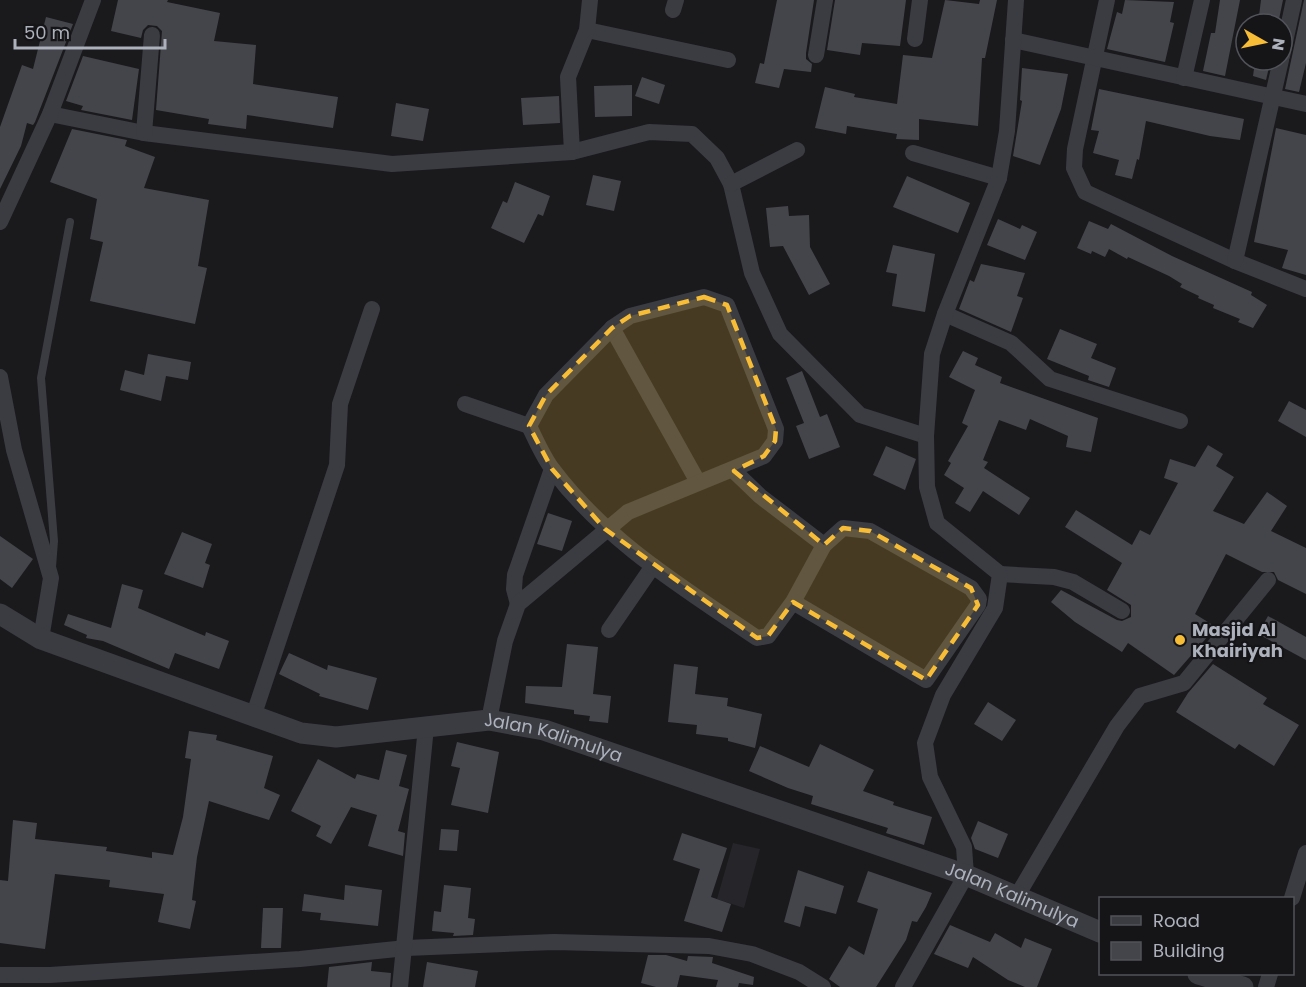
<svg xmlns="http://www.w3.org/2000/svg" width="1306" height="987" viewBox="0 0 1306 987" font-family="Poppins,sans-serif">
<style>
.built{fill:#26262a}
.building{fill:#44454a}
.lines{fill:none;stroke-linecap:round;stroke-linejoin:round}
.service{stroke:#3b3c42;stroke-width:8}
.minor{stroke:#3b3c42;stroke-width:16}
.tertiary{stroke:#3b3c42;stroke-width:21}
.marked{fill:#f8bd36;fill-opacity:0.2;stroke:#f8bd36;stroke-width:4.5;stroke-dasharray:12 8;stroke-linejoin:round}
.poi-dot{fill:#f8bd36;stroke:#151518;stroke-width:2}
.labels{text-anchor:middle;stroke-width:4.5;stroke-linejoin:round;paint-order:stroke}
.poi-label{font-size:18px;font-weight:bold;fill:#acb1bc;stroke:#151518;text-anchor:start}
.street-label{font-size:18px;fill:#acb1bc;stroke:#151518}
</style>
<rect width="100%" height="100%" fill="#1a1a1d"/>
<!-- built -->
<polygon class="built" points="733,843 760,849 744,908 717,899"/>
<!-- building -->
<g class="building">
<polygon points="118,0 168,0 167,2 220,13 214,41 256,45 253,84 338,97 333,128 247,115 246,129 208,124 209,119 156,110 162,31 157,26 148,25 143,30 141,38 111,31"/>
<polygon points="777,0 814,0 806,53 806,59 812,64 811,72 784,69 779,88 755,83 760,63 764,64"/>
<polygon points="835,0 906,0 900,46 862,43 860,55 827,50"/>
<polygon points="945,0 979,4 980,0 997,0 985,58 982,58 978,126 919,119 919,140 896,139 897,134 847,126 846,134 815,128 825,87 855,94 854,97 897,104 903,55 932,58"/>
<polygon points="1125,0 1174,2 1170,22 1174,23 1165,62 1107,49 1117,12 1122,14"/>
<polygon points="1220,0 1240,0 1225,76 1203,71 1211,33 1215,33"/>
<polygon points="1261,0 1283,0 1278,24 1258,24"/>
<polygon points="1304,0 1306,0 1306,63 1299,92 1285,89"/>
<polygon points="46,17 73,24 35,122 33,125 27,123 21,146 0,189 0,127 22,65 33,69"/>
<polygon points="83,56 139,69 132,120 81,110 83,106 66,101"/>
<polygon points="1255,62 1270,63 1266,80 1253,76"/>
<polygon points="1022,68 1068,74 1061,109 1040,165 1013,156 1022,101 1020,100"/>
<polygon points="642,77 665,85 659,104 635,96"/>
<polygon points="632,85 632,116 595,117 594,86"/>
<polygon points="1099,89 1244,119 1240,140 1210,136 1146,121 1139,160 1137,159 1132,179 1115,175 1119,160 1093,153 1099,131 1091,130"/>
<polygon points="559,96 560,123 523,125 521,98"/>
<polygon points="396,103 429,109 423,141 391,136"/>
<polygon points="1276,128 1306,135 1306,275 1282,268 1288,250 1254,242"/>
<polygon points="72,129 127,140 125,146 155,157 144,188 209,200 198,266 207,268 195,324 90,301 103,242 90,239 97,199 50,182"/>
<polygon points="593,175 621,181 614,211 586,205"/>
<polygon points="907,176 970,203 958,233 893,207"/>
<polygon points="515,182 550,196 543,216 538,214 524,243 491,228 503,201 507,203"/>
<polygon points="788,206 789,216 809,215 810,247 830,284 809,295 783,246 770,247 766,208"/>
<polygon points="998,219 1020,229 1022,225 1037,232 1025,260 987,245"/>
<polygon points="1089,221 1108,229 1111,224 1172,256 1252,292 1251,295 1267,305 1253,328 1238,322 1240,319 1213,308 1214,305 1198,298 1199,296 1180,287 1182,284 1169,276 1128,257 1127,259 1109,249 1105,257 1092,251 1091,254 1077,248"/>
<polygon points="893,245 935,254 925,312 892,306 897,274 886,272"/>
<polygon points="981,264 1025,273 1017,296 1023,298 1011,332 959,309 970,280 974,282"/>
<polygon points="1060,329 1097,344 1091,358 1116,368 1109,387 1088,380 1089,376 1047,359"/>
<polygon points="963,351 978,358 975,365 1002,377 1000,383 1098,418 1091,452 1066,447 1068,436 1030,419 1026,430 999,420 983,460 988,462 984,468 1030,498 1019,515 983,491 970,512 955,503 964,488 944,475 951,463 948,461 968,426 962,423 975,390 949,377"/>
<polygon points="148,354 191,362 188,380 166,376 161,401 120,390 125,370 144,375"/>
<polygon points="802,371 820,417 827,414 840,447 809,459 796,426 804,423 786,378"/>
<polygon points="1289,401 1306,410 1306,437 1278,421"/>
<polygon points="1208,445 1223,454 1216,466 1234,477 1213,511 1244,524 1267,492 1287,506 1271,531 1306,548 1306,594 1278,580 1274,572 1262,572 1226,554 1195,614 1216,627 1174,675 1128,643 1122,652 1075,622 1051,602 1061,590 1117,620 1122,621 1131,617 1131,605 1107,590 1122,563 1065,527 1076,510 1132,545 1140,530 1150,535 1178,483 1164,478 1170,459 1195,467"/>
<polygon points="886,446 916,459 905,490 873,475"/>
<polygon points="548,513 572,521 562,551 537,544"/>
<polygon points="182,532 212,544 205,563 210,565 203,588 164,574"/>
<polygon points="0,536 33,559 12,588 0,579"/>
<polygon points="122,584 143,590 138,608 205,636 206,632 229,641 219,669 175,653 169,669 103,641 86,638 87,635 64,625 68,614 111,628"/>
<polygon points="1268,616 1306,637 1306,660 1258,634"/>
<polygon points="567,644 598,647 593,694 611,696 608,723 589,721 590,716 574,714 574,710 525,703 526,686 562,687"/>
<polygon points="289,653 327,670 328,665 377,678 368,710 319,696 320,694 279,674"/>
<polygon points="674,664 698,667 695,694 728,698 727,706 762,714 755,748 728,741 728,738 696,734 697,725 668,722"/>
<polygon points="1213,664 1267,698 1263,704 1299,725 1274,766 1239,744 1235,749 1176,712 1188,693"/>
<polygon points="988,702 1016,720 1002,741 974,724"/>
<polygon points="189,731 217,735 216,740 273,756 264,788 280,795 269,820 209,801 197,857 192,900 196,901 190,929 158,922 164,894 109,887 110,880 55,874 45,949 0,943 0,880 8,881 13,820 37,823 35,839 107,847 106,851 152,858 152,852 173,855 183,817 191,759 185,758"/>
<polygon points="457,742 499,752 488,813 451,805 460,768 451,766"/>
<polygon points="820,744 874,770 863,791 894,802 893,805 932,817 924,845 886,833 888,828 811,804 813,796 788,788 749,771 760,746 809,767"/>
<polygon points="386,750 407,755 399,786 409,789 398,831 405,833 403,856 368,846 377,815 351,807 331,844 316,836 321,826 291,811 318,759 355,779 357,774 379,780"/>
<polygon points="978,821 1008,834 998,858 975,849 971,838"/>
<polygon points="441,829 459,830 457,851 439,850"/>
<polygon points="682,833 727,848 711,897 731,904 722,932 684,921 700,869 673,860"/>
<polygon points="798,870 844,886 836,914 805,906 800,927 784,922"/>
<polygon points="868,871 932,893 926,907 917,922 912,921 906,940 876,987 840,987 829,979 849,946 864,955 878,909 857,902"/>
<polygon points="345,885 382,890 378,926 320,920 321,913 302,911 304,894 344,900"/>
<polygon points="444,885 471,888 468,918 475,919 473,935 453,936 454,933 432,931 434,911 441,912"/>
<polygon points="263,908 283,908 281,948 261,948"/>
<polygon points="950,925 990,942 995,933 1021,948 1025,938 1052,949 1037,987 1025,987 1008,980 973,957 968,968 934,954"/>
<polygon points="648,955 666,955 687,961 688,956 713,957 712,963 754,977 753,985 739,983 738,987 716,987 718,980 680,975 677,987 656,987 641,983"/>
<polygon points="372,962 371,971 391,973 390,987 327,987 329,967"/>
<polygon points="427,962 478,971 475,987 423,987"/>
</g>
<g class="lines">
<!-- service -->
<polyline class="service" points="52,567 54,541 41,378 70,222"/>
<!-- minor -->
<g class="minor">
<polyline points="1107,0 1075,149 1074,168 1085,192 1235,261 1306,289"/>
<polyline points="673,10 676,0"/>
<polyline points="587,30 728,60"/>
<polyline points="915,39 920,0"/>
<polyline points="1013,40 1306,104"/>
<polyline points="816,55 825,0"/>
<polyline points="1282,56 1294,0"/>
<polyline points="1184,78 1202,0"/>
<polyline points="50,114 144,133 392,164 572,152 649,132 692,134 717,158 731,184 752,273 780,334 860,415 926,436"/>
<polyline points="144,133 152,35"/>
<polyline points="572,152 568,77 587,30 590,0"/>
<polyline points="913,153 999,178"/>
<polyline points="731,184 797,150"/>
<polyline points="0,222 50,114 93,0"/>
<polyline points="1235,261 1281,60"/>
<polyline points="945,314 1011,343 1050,379 1180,421"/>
<polyline points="612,328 698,482"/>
<polyline points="0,377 14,450 51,578 41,639"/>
<polyline points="465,404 529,426"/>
<polyline points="734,471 760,496 824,545"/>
<polyline points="1000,574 1054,577 1073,582 1122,611"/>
<polyline points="518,604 514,589 515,575 552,469"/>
<polyline points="609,630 653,566"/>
<polyline points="253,717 337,465 340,404 372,309"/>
<path d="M489 720 505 641 518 604 628 512 764 456 775 441 776 429 727 305 704 297 630 316 612 328 546 395 529 426C536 440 543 457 553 470 607 542 684 588 757 638L768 636 793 602 824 545 843 528 870 531 971 588 979 599 978 605 926 680 793 602"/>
<polyline points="1017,896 1117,726 1140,696 1184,683 1268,580"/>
<polyline points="1292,898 1306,853"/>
<polyline points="0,975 50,975 300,959 406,948 554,942 709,946 752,954 799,972 823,987"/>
<polyline points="400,987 426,727"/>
<polyline points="903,987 966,875 964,847 930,777 925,743 943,695 995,608 1000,574 937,523 927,487 926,436 932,354 945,314 999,178 1007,131 1016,0"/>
<polyline points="1266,987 1270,974"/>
</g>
<!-- tertiary -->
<g class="tertiary">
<path id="s1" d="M0 614 41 639 301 733 336 737 489 720 544 730 966 875 1100 932"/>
<polyline points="1198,974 1243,987"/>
</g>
</g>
<!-- marked area -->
<path class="marked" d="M704 297 727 305 776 429 775 441 764 456 734 471 824 545 843 528 870 531 971 588 978 605 926 680 793 602 768 636 757 638 605 529 552 469 529 426 546 395 612 328 630 316Z"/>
<!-- markers -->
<circle class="poi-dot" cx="1180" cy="640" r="6"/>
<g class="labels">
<!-- poi labels -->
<g class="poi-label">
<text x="1192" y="636">Masjid Al<tspan x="1192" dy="21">Khairiyah</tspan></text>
</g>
<!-- street labels -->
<g class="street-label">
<text dy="6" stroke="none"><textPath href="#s1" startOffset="580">Jalan Kalimulya</textPath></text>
<text dy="6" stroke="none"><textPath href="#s1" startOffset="1066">Jalan Kalimulya</textPath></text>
</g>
</g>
<!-- legend -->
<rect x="1099" y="897" width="195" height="78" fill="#151518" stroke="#51535a" stroke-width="1.5"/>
<rect x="1111" y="916" width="30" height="9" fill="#3b3c42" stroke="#51535a" stroke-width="1.5"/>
<text x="1153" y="927" font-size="18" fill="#acb1bc">Road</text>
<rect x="1111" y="942" width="30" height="18" fill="#44454a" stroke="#51535a" stroke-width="1.5"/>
<text x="1153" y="957" font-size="18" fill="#acb1bc">Building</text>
<!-- north arrow -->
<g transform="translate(1264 42) rotate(99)"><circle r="28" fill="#151518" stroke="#51535a" stroke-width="1.5"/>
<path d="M0-4.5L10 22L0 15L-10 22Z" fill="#f8bd36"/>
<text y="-9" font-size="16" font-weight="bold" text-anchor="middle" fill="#acb1bc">N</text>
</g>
<!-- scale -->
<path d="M15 39v9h150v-9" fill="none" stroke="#acb1bc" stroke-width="3"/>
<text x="24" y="39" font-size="18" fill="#acb1bc" stroke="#151518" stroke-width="4.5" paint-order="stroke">50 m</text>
</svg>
